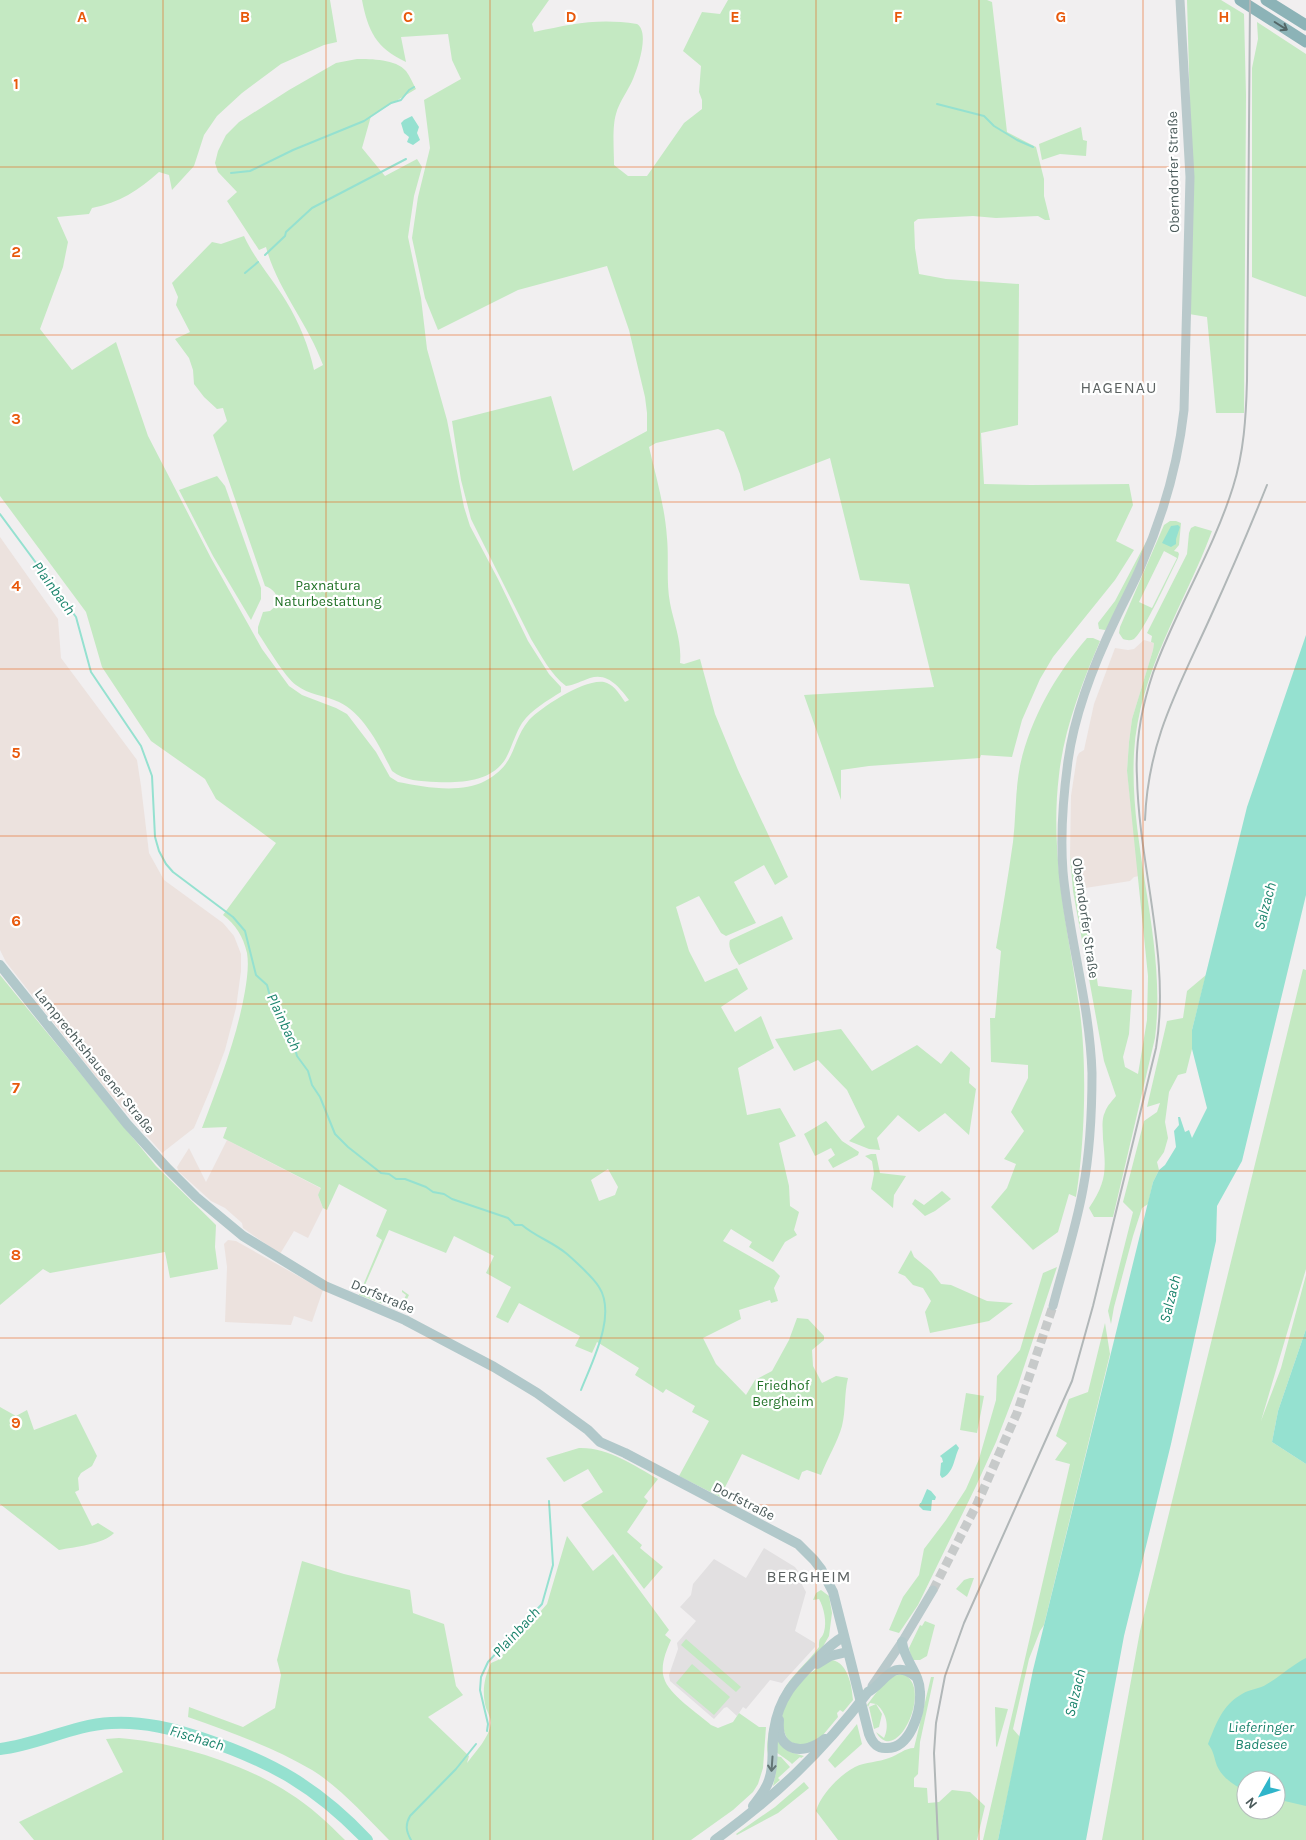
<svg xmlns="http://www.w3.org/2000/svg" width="1306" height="1840" viewBox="0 0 1306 1840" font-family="Karla,sans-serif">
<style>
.commercial{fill:#ece2de}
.education{fill:#e2e0e1}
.green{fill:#c4e9c2;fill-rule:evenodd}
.water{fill:#95e1d0}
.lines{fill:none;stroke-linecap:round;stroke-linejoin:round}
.stream{stroke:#95e1d0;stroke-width:2}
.river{stroke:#95e1d0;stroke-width:12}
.secondary-tunnel{stroke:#c7caca;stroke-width:9;stroke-dasharray:9 4.5;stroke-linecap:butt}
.secondary{stroke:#b9c9cb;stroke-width:9}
.primary{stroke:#b1c8ca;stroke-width:10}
.highway{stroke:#8cb3b7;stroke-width:11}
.rail{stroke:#b1b7b8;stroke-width:2}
.oneway{stroke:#536667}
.oneway2{stroke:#637575}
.grid{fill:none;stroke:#e8590c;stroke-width:1;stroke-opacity:0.55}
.labels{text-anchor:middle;stroke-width:4.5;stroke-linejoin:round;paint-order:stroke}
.street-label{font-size:14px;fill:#495959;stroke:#fff}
.park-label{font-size:14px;fill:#227228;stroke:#fff}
.water-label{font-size:15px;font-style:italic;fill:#1c846d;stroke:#fff}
.quarter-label{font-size:16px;letter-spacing:1px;fill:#5c6262;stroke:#fff}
.grid-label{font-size:16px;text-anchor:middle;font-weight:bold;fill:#e8590c;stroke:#fff;stroke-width:4.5;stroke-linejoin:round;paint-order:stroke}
</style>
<rect width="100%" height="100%" fill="#f1eff0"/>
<!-- commercial -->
<g class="commercial">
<polygon points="0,537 58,619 61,658 137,760 141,786 149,853 164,880 223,923 234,936 241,954 241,971 236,1008 225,1050 210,1090 194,1128 162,1153 108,1092 6,962 0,950"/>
<polygon points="1144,640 1154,643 1153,650 1132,719 1129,742 1127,771 1139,876 1134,877 1130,881 1079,889 1075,878 1070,856 1071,796 1077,757 1079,753 1084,750 1094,704 1115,648 1128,650 1134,649"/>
<polygon points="227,1140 322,1189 318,1195 323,1208 308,1238 294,1231 280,1254 243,1228 242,1223 225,1208 211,1201 179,1172 177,1167 189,1148 206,1182"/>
<polygon points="228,1240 236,1241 323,1290 312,1322 294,1316 291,1325 225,1322 227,1267 224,1244"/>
</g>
<!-- education -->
<polygon class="education" points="764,1548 795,1567 800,1574 799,1579 806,1592 795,1631 815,1643 815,1647 782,1683 770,1680 746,1709 743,1707 737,1716 727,1707 724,1708 714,1719 670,1681 669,1675 678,1649 677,1643 696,1621 680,1607 691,1595 693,1584 714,1559 746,1578"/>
<!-- green -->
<g class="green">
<path d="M0 0H330L337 42 324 45 281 64 242 93 217 116 204 135 194 166 172 190 169 175 159 172C139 190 119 203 92 208L89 214 57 217 68 242 63 267 40 329 72 370 116 342 148 436 211 558 262 649 289 686 302 695 336 708 347 714 376 752 390 777 398 782C424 787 460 794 485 781 518 763 510 743 529 720 541 707 590 675 607 683 615 686 620 695 625 702L629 700C620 688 608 672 590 678 581 681 575 685 566 686 551 675 541 655 531 639L471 519 461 480 452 421 551 396 573 471 647 431V413L645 397 629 330 607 266 518 290 438 330 425 298 412 238 418 197 430 148 424 100 461 79 452 60 448 34 401 37 406 62C376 48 368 31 362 0H549L532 24 534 32C573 24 597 18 637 24 650 32 638 67 633 79 628 91 619 102 616 114 612 127 614 151 614 165L628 176H647L684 123 702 109V100L699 92 701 66 683 51 702 12 720 14 728 0H987L992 2 1007 132 1036 147 1044 179V196L1050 220H1045L1038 216 996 218 973 216 918 219 914 222 915 248 919 274 946 279 1019 284 1018 425 981 433 984 484 1031 485 1129 484 1133 505 1116 541 1134 550 1115 580 1053 657 1040 679 1022 720 1012 757 981 755 980 758 869 766 841 770V800L804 695 934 687 909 584 860 580 830 458 744 491 740 474 724 432 718 429 656 443 649 447C656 477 665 507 667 538 669 559 666 582 670 603 674 624 682 641 680 663L684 664 700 659 715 714 738 770 788 877 775 885 764 865 734 882 756 923 726 936 721 933 699 896 676 907 689 951 705 982 737 968 748 989 721 1007 735 1032 761 1016 774 1048 738 1068 747 1115 780 1108 796 1136 779 1143 789 1186 790 1206 799 1212 794 1230 797 1235 785 1242 773 1262 749 1247 752 1242 731 1229 723 1241 774 1270 780 1276 774 1288 778 1301 771 1303 770 1300 739 1310 741 1319 703 1338 716 1364 746 1395 755 1380 772 1371 789 1340 797 1318 808 1319 824 1336V1340L812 1350 813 1366 822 1383 836 1376 848 1378C844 1394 846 1410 842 1426 838 1441 827 1459 821 1475L807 1470 802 1472 799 1480 742 1454 720 1497 679 1476 709 1421 692 1412 695 1406 666 1389 663 1393 635 1375 639 1368 597 1342 592 1353 575 1346 580 1336 519 1303 508 1323 496 1317 511 1287 486 1273 494 1256 454 1236 446 1253 389 1230 365 1285 367 1292 398 1305 402 1304 406 1295 402 1292V1290L409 1295 404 1305 397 1309 359 1295 382 1240 376 1236 387 1210 339 1184 327 1210 323 1208 318 1195 321 1188 223 1138 227 1127 202 1128C219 1083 237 1038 245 991 247 979 249 965 247 953 243 936 236 925 223 915L276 843 216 799 205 779 151 741 102 667 86 612 0 496ZM608 1169 618 1187 615 1195 599 1201 591 1180Z"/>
<polygon points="1187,0 1221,0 1244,14 1246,95 1244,413 1216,413 1207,317 1189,314 1192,180"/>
<polygon points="1257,22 1306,54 1306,297 1252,277 1252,68 1258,39"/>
<path d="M357 59C371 59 396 59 406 71 410 76 413 84 416 89L371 116 362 148 385 176 417 159 422 167 414 196 408 237 421 298 427 349 447 420 464 507 470 526 498 579 528 641 549 674 561 687V692C547 701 532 709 522 723 515 734 512 747 506 758 492 782 461 783 436 782 421 781 404 781 392 771 380 747 364 714 339 702 324 695 309 695 296 685 285 677 266 645 258 633V627L263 612 270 611 277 605C278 595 275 590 265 586L213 435 227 421 223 408 217 409 204 397 194 384 193 370 189 358 175 339 190 332 176 305 178 297 172 283 212 242 221 244 244 236C255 260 273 279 286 301 299 322 309 347 314 370L323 365C308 323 277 289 266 247L259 250 227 201 237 192 218 172 215 163 218 151 226 135 239 122 289 90 336 63Z"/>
<polygon points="1081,127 1083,140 1087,141 1086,156 1060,154 1042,160 1039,144"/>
<polygon points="217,476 225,486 261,588 261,599 251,620 213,556 179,490"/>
<path d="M1170 521H1176L1181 523 1179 545 1174 551 1178 552 1179 554 1178 558C1171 572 1144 632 1134 639 1130 641 1126 640 1123 639L1119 633 1120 627 1164 525ZM1164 551 1177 558 1152 608 1139 602Z"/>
<path d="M1195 526 1212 531C1185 604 1139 671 1134 753 1129 849 1167 942 1155 1038L1113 1217H1094L1089 1208C1107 1181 1106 1170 1103 1139 1103 1130 1101 1120 1105 1112 1107 1106 1112 1101 1116 1096L1104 1061 1073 891 1070 856 1075 878 1079 889H1084L1098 986 1132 990 1129 1034 1123 1057 1125 1067 1138 1074 1147 1020 1148 976 1127 771 1129 742 1132 719 1153 650 1154 643 1151 642 1152 636 1147 633 1187 554 1189 533 1191 528Z"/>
<polygon points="1146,542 1148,542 1108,629 1105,630 1099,629 1098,623 1115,601"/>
<path d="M1087 638H1093L1100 641C1082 683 1064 729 1059 775 1049 856 1069 932 1080 1012 1087 1067 1085 1141 1076 1197L1069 1194 1058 1232 1033 1250 991 1207 1007 1188 1016 1164 1004 1159 1024 1131 1011 1112 1028 1078V1065L991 1062 990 1018H995L1001 951 996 948C1002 913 1008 877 1013 842 1016 817 1015 791 1020 766 1030 719 1056 674 1087 638Z"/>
<path d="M782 916 793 939 739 965C735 958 727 949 730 940Z"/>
<path d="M1303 969 1306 970V1269L1261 1421 1281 1368 1306 1275V1329L1278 1411 1272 1442 1306 1464V1840H1102L1140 1631ZM1246 1780H1276V1810H1246Z"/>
<polygon points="0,975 156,1166 216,1225 215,1247 218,1269 170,1278 165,1252 50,1273 43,1269 0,1305"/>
<polygon points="1206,975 1192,1030 1192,1049 1186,1073 1178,1075 1169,1092 1165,1122 1168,1138 1164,1152 1157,1162 1159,1170 1153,1182 1148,1204 1142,1208 1133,1236 1114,1307 1111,1324 1108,1311 1133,1212 1123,1202 1144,1121 1157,1112 1160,1103 1147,1107 1167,1021 1183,1018 1187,991"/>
<polygon points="841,1029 872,1071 917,1045 941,1064 951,1051 970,1068 969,1083 976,1089 969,1135 945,1113 919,1132 898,1115 877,1138 880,1150 869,1149 849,1141 865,1127 847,1090 818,1060 794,1071 775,1039"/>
<polygon points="826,1121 842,1141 859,1152 858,1155 833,1168 828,1160 835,1155 831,1148 815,1156 804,1134"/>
<polygon points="871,1154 876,1154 880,1173 906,1176 894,1195 893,1208 871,1189 874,1174 872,1161 865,1156"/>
<polygon points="942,1191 951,1199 935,1211 925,1216 912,1204 915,1199 924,1205"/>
<polygon points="911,1250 914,1257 931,1271 941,1284 951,1285 987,1301 1013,1303 989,1321 930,1333 925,1312 931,1301 923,1288 913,1285 905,1276 898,1273"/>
<polygon points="1057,1267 1018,1385 996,1442 976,1486 918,1605 899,1633 889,1630 903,1597 919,1575 924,1549 946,1520 966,1489 979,1459 996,1400 997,1376 1020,1350 1043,1273"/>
<polygon points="1105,1323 1110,1354 1044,1625 1040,1631 1029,1659 1013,1729 1020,1737 998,1840 983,1840 1070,1464 1055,1460 1067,1443 1056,1436 1069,1399 1088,1392"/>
<polygon points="966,1393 984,1396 977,1433 960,1430"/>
<path d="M0 1407 16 1416 27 1410 34 1430 76 1414 97 1456 92 1466 81 1473 78 1478 79 1490 75 1492 92 1526 98 1523 114 1533C104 1544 74 1547 59 1550L0 1504Z"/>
<path d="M579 1448C608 1447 633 1465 658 1479L644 1497 648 1501 627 1532 642 1545 640 1548 663 1567 644 1589 581 1505 603 1492 588 1469 564 1482 546 1458Z"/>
<path d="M567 1536 593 1571 613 1554 669 1630 665 1635 671 1640C666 1651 660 1666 664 1678 668 1694 699 1714 711 1725L718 1728 733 1722 739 1713 759 1727H766L763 1768 758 1784 753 1792 733 1810 691 1840H389C365 1816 341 1788 312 1770 273 1747 230 1732 188 1717L189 1707 243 1727 275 1708 281 1675 277 1660 302 1561 344 1574 410 1590 413 1613 444 1624 456 1686 463 1695 428 1717 469 1756 467 1763C476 1751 489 1738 491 1723 491 1717 486 1710 485 1704 482 1689 485 1676 491 1663L498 1660 547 1604Z"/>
<polygon points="970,1578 974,1578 967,1597 956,1589 964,1580"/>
<path d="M821 1590 829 1596 832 1613 829 1636 821 1650 793 1680 768 1754C764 1738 777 1700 786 1686 795 1672 809 1661 819 1647 819 1635 821 1641 824 1632 827 1622 824 1608 819 1599L813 1600 816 1593Z"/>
<polygon points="925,1621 935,1625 927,1656 920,1660 912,1660 909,1648 920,1625 922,1626"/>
<polygon points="686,1639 741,1687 736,1692 681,1645"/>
<path d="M832 1660C848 1663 852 1686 853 1700L843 1712 840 1710 837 1713 838 1717 818 1741 804 1747 788 1741C786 1735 782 1728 782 1722 780 1698 811 1668 832 1660Z"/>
<polygon points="692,1664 730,1697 714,1715 676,1683"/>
<path d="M902 1674C935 1684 897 1769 876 1732L884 1738C890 1726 886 1712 876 1704L882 1714 879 1727 874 1729 869 1707 876 1704 870 1703 868 1707 867 1705 885 1681 889 1677Z"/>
<path d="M931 1677H934L920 1742 918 1774 914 1778V1787L927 1788 928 1803 939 1802 952 1790 970 1792 985 1806 977 1840H838L816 1811C821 1794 840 1775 855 1767 865 1762 879 1762 889 1758 898 1755 905 1748 914 1748Z"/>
<polygon points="995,1707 1008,1709 997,1747 996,1746"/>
<polygon points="857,1724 862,1744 835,1768 828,1760"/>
<path d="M119 1738C174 1742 243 1763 289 1793 310 1806 328 1823 345 1840H34L19 1822 123 1772 106 1739Z"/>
<polygon points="777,1738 790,1752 804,1756 801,1758 800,1757 792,1764 790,1762 776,1752"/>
<polygon points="775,1756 781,1757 790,1767 778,1778 780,1780 773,1786 776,1772"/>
<polygon points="804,1782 809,1788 778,1813 737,1835 736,1834 775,1807"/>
</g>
<!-- water -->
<g class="water">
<polygon points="412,116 419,127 417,133 420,140 413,145 407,142 409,137 404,133 401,123 404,120"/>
<polygon points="1178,525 1180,527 1176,539 1176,544 1171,547 1162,543 1171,526"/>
<polygon points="1306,635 1306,895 1242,1161 1217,1206 1216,1241 1171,1444 1124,1636 1086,1840 998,1840 1033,1670 1153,1182 1159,1170 1165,1165 1176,1147 1174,1131 1179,1125 1178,1117 1180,1117 1185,1132 1189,1130 1192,1138 1207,1108 1192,1049 1192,1030 1247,807"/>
<polygon points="1306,1329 1306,1464 1272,1442 1278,1411"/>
<path d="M956 1444 959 1448C954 1458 954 1473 942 1478L940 1475 941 1463 943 1462 942 1458 940 1456Z"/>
<polygon points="927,1489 931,1491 936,1497 935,1500 932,1500 931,1511 923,1510 919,1506 920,1503 921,1503"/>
<path d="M1306 1658V1806L1276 1799V1780H1246V1791C1234 1786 1220 1776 1216 1763 1214 1756 1213 1750 1208 1744 1216 1724 1222 1705 1242 1694 1250 1689 1260 1689 1267 1684 1281 1676 1292 1665 1306 1658Z"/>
</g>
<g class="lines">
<!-- stream -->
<g class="stream">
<polyline points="937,104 984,116 994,126 1017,140 1033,147"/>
<polyline points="231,173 250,171 293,150 364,121 391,103 401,100 409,90 414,87"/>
<polyline points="265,255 285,236 286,232 312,208 406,159"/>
<polyline points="245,273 258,262"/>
<path d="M0 514 76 617 91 672 141 746 152 776 155 837 159 851 166 864 173 872 233 917 245 931 256 975 267 985 271 1000 283 1020 284 1029 293 1041 297 1056 308 1071 312 1085 320 1097 335 1134 348 1147 381 1173 389 1174 396 1179H405L426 1187 433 1192 444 1194 452 1199 508 1218 515 1225H522C536 1237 553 1242 567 1254 576 1262 593 1277 599 1287 617 1315 592 1362 581 1390"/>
<polyline points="487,1731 488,1724 480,1690 481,1677 488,1662 542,1604 553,1565 549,1501"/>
<path d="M411 1840C406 1831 405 1825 410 1816L456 1769 476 1744"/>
</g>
<!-- river -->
<path class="river" d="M0 1749C38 1745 72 1725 111 1723 143 1721 174 1729 204 1739 272 1762 317 1787 367 1840"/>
<!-- secondary-tunnel -->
<polyline class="secondary-tunnel" points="933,1590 977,1504 1017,1413 1053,1306"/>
<!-- secondary -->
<g class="secondary">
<path d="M1053 1306C1063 1267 1076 1228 1083 1189 1090 1152 1092 1111 1092 1073 1090 1005 1069 939 1063 872 1060 834 1063 798 1068 761 1075 710 1095 661 1117 616 1125 599 1134 583 1141 566 1163 516 1178 464 1184 410L1190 177 1180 0"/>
<polyline points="872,1686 902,1642 933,1590"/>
</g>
<!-- primary -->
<g class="primary">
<path d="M0 965 127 1124 168 1169 196 1197 243 1236 325 1286 405 1320 494 1367 537 1393 588 1430 600 1442 625 1453 798 1544 814 1560 821 1569 833 1592 869 1734C872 1742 876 1748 885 1748 910 1750 921 1712 920 1692 920 1674 904 1660 902 1642"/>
<polyline points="817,1664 830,1656 847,1652"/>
<path d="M779 1720C776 1752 804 1756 825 1739"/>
<path d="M753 1806C759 1798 766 1790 769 1780 775 1765 771 1746 774 1730 779 1697 794 1682 817 1659 825 1651 832 1643 843 1637"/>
<path d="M715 1840C777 1795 821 1753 868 1692 885 1683 892 1658 915 1676"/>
</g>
<!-- highway -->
<g class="highway">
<polyline points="1240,0 1306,42"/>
<polyline points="1266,0 1306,25"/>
</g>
<!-- rail -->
<g class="rail">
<path d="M1145 820C1148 740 1178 689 1210 618 1230 574 1249 530 1267 485"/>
<path d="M938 1840 934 1753 936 1723 945 1676 964 1623 1072 1381 1093 1306 1156 1048C1171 957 1139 868 1137 777 1135 742 1142 706 1153 673 1176 609 1213 551 1233 487 1244 452 1246 417 1247 381L1250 0"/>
</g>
</g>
<!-- one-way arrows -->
<defs><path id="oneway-shaft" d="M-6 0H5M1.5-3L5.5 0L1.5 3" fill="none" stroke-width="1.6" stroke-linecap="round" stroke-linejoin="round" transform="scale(1.25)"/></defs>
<use class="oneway" href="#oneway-shaft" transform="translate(1281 26) rotate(32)"/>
<use class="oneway2" href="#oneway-shaft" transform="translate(772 1764) rotate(94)"/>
<!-- grid -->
<path class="grid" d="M163 0V1840M326 0V1840M490 0V1840M653 0V1840M816 0V1840M979 0V1840M1143 0V1840M0 167H1306M0 335H1306M0 502H1306M0 669H1306M0 836H1306M0 1004H1306M0 1171H1306M0 1338H1306M0 1505H1306M0 1673H1306"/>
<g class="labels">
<!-- street labels -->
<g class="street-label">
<text transform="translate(1173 172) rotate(-91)" y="5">Oberndorfer Straße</text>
<text transform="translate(1086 918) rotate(82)" y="5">Oberndorfer Straße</text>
<text transform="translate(95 1061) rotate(51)" y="5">Lamprechtshausener Straße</text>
<text transform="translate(383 1296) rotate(23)" y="5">Dorfstraße</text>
<text transform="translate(744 1501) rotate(27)" y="5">Dorfstraße</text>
</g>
<!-- park labels -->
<g class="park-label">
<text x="328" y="590">Paxnatura<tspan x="328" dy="16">Naturbestattung</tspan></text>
<text x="783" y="1390">Friedhof<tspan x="783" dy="16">Bergheim</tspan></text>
</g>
<!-- water labels -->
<g class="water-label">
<text transform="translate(54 588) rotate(54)" y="5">Plainbach</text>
<text transform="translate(1265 906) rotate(-75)" y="5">Salzach</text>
<text transform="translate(284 1022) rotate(65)" y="5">Plainbach</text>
<text transform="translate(1170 1299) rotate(-76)" y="5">Salzach</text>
<text transform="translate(516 1632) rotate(-47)" y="5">Plainbach</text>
<text transform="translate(1075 1693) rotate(-76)" y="5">Salzach</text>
<text x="1261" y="1732">Lieferinger<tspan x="1261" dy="17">Badesee</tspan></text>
<text transform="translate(197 1738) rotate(17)" y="5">Fischach</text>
</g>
<!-- quarter labels -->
<g class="quarter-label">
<text x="1119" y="393">HAGENAU</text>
<text x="809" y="1582">BERGHEIM</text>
</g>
</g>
<g class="grid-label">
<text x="82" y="22">A</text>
<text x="245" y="22">B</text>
<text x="408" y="22">C</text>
<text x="571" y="22">D</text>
<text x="735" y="22">E</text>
<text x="898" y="22">F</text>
<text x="1061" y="22">G</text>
<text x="1224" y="22">H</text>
<text x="16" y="89">1</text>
<text x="16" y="257">2</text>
<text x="16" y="424">3</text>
<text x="16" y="591">4</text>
<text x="16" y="758">5</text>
<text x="16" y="926">6</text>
<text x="16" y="1093">7</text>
<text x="16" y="1260">8</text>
<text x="16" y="1428">9</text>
</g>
<!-- north arrow -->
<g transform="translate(1261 1795) rotate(231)"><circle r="24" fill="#ffffff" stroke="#b6bdbd"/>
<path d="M0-4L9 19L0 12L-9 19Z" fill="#2fb5ca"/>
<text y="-8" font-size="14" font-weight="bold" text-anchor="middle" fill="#495959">N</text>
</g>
</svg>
